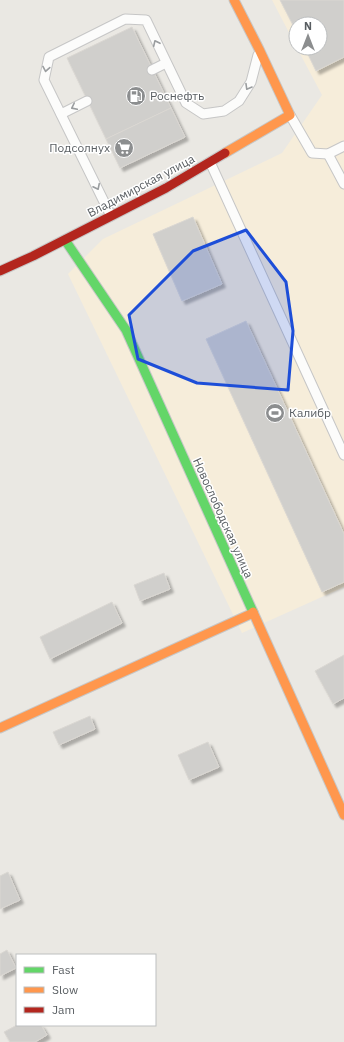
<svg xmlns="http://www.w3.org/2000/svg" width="344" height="1042" viewBox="0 0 344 1042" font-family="'IBM Plex Sans',sans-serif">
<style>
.commercial{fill:#f6edda}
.building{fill:#d0cfcc;stroke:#dad7d2;filter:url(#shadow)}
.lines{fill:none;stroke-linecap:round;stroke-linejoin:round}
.lane-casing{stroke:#c6c6c6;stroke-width:11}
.fast-casing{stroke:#c7c7c7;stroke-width:11}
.slow-casing{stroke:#c7c7c7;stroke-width:11}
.jam-casing{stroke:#c7c7c7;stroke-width:11}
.lane{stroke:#fcfcfb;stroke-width:9}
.fast{stroke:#63d668;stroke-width:9}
.slow{stroke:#ff974d;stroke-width:9}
.jam{stroke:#b3261e;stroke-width:9}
.oneway{stroke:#9a9d9f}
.marked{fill:#1d4ed8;fill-opacity:0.2;stroke:#1d4ed8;stroke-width:3;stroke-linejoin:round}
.labels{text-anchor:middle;stroke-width:3;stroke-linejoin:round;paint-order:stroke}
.poi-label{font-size:12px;fill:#595e62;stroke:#fff;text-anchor:start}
.street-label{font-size:12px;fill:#595e62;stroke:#fff}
</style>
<defs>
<filter id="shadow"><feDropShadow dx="3.5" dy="3.5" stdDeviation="1" flood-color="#0004"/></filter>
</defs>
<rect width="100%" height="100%" fill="#eae8e3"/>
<!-- commercial -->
<polygon class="commercial" points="272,0 344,0 344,587 242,633 68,274 103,239 282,153 322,95 297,48 320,48 320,24 296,24 296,46"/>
<!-- building -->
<g class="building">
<polygon points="280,0 344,0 344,57 316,71 305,48 320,48 320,24 296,24 296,31"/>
<polygon points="132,27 171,108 106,139 67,58"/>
<polygon points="171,108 185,137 120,168 106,139"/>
<polygon points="193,217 222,284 182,301 153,234"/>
<polygon points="246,321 344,534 344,582 322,592 206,339"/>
<polygon points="164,573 170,589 140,601 134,585"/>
<polygon points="112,602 122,623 50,659 40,637"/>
<polygon points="344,655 344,698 333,704 315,671"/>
<polygon points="90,716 95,729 59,745 53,732"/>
<polygon points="208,742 219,767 189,780 178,755"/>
<polygon points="8,872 20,900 0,909 0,876"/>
<polygon points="7,950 16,968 0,976 0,954"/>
<polygon points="17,1025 41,1025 47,1035 35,1042 10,1042 4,1032"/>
</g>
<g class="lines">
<defs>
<g id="lane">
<polyline points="152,70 166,63"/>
<polyline points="61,114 87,101"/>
<polyline points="290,115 312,153 328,154 344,146"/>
<polyline points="328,154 344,184"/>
<polyline points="210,162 344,455"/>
<polyline points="111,216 44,80 49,57 125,19 146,20 186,103 203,114 224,111 239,101 251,82 258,55"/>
</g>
<polyline id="fast" points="65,240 126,330 253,612"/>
<g id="slow">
<polyline points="225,153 290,115 259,49 234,0"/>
<polyline points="253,612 344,815"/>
<polyline points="0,728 253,613"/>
</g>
<polyline id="jam" points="0,271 33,256 166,188 225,153"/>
</defs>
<!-- lane casing -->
<use href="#lane" class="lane-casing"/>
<!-- fast casing -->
<use href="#fast" class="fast-casing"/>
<!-- slow casing -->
<use href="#slow" class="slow-casing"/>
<!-- jam casing -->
<use href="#jam" class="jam-casing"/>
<!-- lane -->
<use href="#lane" class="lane"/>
<!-- fast -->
<use href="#fast" class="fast"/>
<!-- slow -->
<use href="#slow" class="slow"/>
<!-- jam -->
<use href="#jam" class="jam"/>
</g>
<!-- one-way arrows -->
<defs><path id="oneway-chevron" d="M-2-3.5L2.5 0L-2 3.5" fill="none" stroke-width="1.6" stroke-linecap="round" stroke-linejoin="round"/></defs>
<g class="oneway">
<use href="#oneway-chevron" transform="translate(156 43) rotate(-115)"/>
<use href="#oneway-chevron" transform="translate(46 69) rotate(100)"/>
<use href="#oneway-chevron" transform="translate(248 87) rotate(120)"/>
<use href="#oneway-chevron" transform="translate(74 107) rotate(154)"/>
<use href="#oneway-chevron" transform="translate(97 187) rotate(64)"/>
</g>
<!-- marked area -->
<path class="marked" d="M246 230 286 282 293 331 288 390 197 383 138 359 129 315 193 251Z"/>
<!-- icons -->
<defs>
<symbol id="fuel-disc" viewBox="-11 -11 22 22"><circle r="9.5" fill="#8c8e8f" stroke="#fff"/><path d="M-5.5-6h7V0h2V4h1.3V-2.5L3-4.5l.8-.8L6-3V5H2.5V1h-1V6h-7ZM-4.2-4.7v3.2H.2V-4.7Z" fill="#fff"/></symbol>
<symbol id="supermarket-disc" viewBox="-11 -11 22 22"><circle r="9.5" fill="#8c8e8f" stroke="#fff"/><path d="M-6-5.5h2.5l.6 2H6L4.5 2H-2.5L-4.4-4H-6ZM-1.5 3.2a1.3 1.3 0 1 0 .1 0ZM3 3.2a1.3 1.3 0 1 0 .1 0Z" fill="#fff"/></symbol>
<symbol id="stadium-disc" viewBox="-11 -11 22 22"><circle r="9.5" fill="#8c8e8f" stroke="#fff"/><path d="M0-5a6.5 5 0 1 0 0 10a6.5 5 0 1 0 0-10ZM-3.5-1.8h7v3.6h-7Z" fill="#fff"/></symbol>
</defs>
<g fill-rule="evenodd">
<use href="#fuel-disc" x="125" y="85" width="22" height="22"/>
<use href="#supermarket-disc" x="113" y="137" width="22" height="22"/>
<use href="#stadium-disc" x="264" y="402" width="22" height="22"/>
</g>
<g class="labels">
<!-- poi labels -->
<g class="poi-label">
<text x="150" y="100">Роснефть</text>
<text x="110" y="152" text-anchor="end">Подсолнух</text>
<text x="289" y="417">Калибр</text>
</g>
<!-- street labels -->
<g class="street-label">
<text transform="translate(141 186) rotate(-28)" y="4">Владимирская улица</text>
<text transform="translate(223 518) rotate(66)" y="4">Новослободская улица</text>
</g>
</g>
<!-- legend -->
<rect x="16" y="954" width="140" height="72" fill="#ffffff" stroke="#bdbfc0"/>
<rect x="24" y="967" width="20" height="6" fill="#63d668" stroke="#bdbfc0"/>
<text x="52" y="974" font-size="12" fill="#595e62">Fast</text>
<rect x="24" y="987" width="20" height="6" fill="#ff974d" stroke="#bdbfc0"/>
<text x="52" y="994" font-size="12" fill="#595e62">Slow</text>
<rect x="24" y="1007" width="20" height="6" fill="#b3261e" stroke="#bdbfc0"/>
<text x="52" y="1014" font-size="12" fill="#595e62">Jam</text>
<!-- north arrow -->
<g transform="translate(308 36)"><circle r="19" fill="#ffffff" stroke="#bdbfc0"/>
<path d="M0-3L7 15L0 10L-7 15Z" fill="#8c8e8f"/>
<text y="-6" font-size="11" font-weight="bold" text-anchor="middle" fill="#595e62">N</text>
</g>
</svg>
